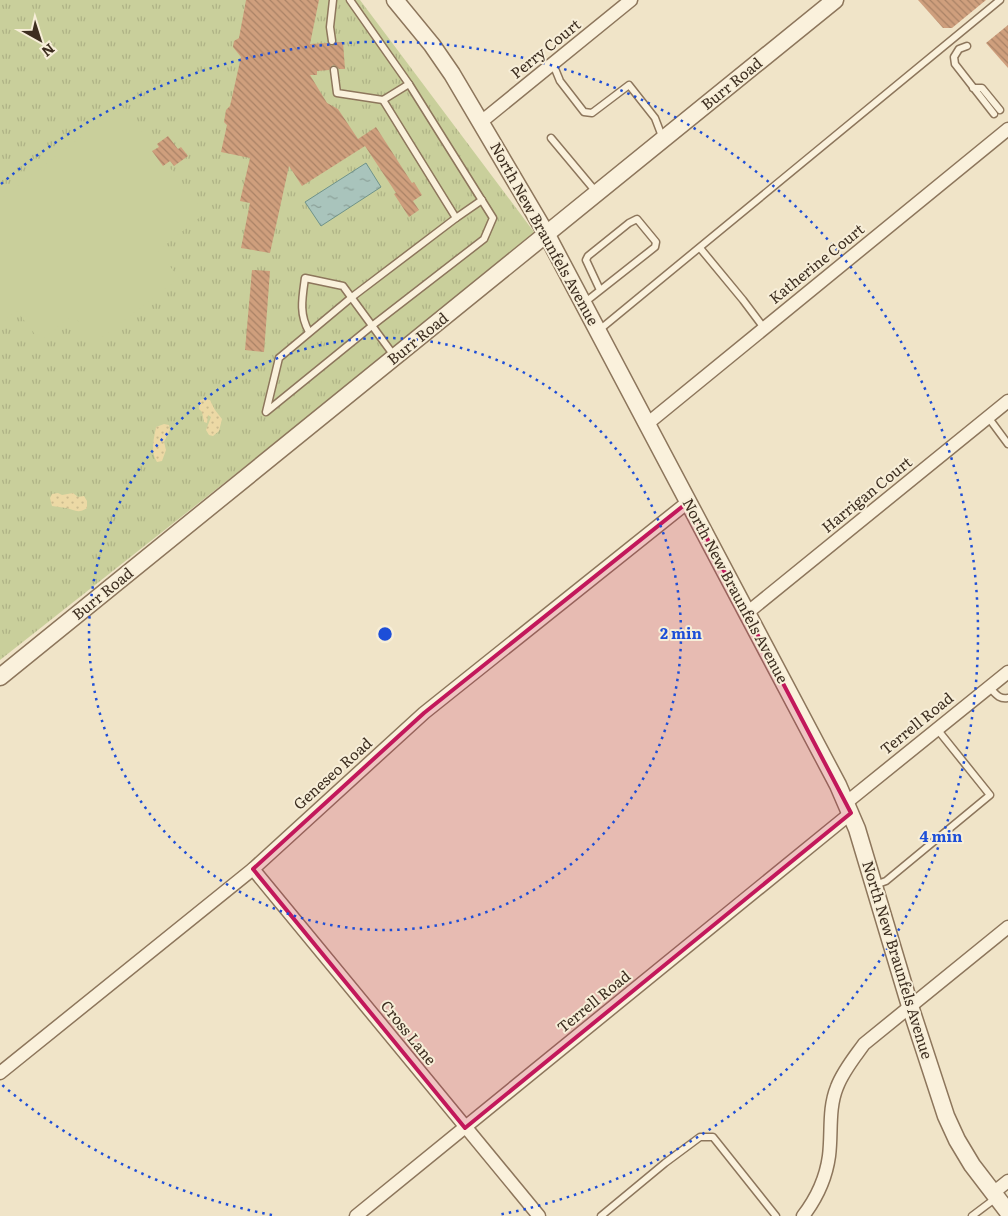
<svg xmlns="http://www.w3.org/2000/svg" width="1008" height="1216" viewBox="0 0 1008 1216" font-family="Literata,serif">
<style>
.grass{fill:url(#grass-tufts)}
.sand{fill:url(#sand-dots)}
.garden{fill:#c9cf9b}
.water{fill:url(#water-ripples);stroke:#6f938a}
.building{fill:url(#building-back-hatch)}
.lines{fill:none;stroke-linecap:round;stroke-linejoin:round}
.service-casing{stroke:#8d765c;stroke-width:9}
.minor-casing{stroke:#8d765c;stroke-width:15}
.tertiary-casing{stroke:#8d765c;stroke-width:19}
.service{stroke:#faf1dc;stroke-width:6}
.minor{stroke:#faf1dc;stroke-width:12}
.tertiary{stroke:#faf1dc;stroke-width:16}
.marked{fill:#c2185b;fill-opacity:0.2;stroke:#c2185b;stroke-width:4;stroke-linejoin:round}
.ring{fill:none;stroke:#1d4ed8;stroke-width:2.5;stroke-dasharray:2.5 5}
.labels{text-anchor:middle;stroke-width:4;stroke-linejoin:round;paint-order:stroke}
.street-label{font-size:15px;fill:#3d2e20;stroke:#f7eed8}
.centre{fill:#1d4ed8;stroke:#f7eed8;stroke-width:2.5}
.ring-label{font-size:15px;text-anchor:middle;font-weight:bold;fill:#1d4ed8;stroke:#f7eed8;stroke-width:4;stroke-linejoin:round;paint-order:stroke}
</style>
<defs>
<pattern id="grass-tufts" width="24" height="20" patternUnits="userSpaceOnUse" patternTransform="scale(1.25)"><rect width="24" height="20" fill="#c9cf9b"/><path d="M3 7l-1-3M5 7V3M7 7l1-3M15 17l-1-3M17 17v-4M19 17l1-3" fill="none" stroke="#aeb285"/></pattern>
<pattern id="sand-dots" width="8" height="8" patternUnits="userSpaceOnUse" patternTransform="scale(1.25)"><rect width="8" height="8" fill="#ecd9a5"/><path d="M2 2h.1M6 6h.1" fill="none" stroke="#cbbb8e" stroke-width="1.8" stroke-linecap="round"/></pattern>
<pattern id="water-ripples" width="26" height="14" patternUnits="userSpaceOnUse" patternTransform="scale(1.25)"><rect width="26" height="14" fill="#a9c4bc"/><path d="M2 4q2-2 4 0t4 0M15 11q2-2 4 0t4 0" fill="none" stroke="#8ba098"/></pattern>
<pattern id="building-back-hatch" width="6" height="6" patternUnits="userSpaceOnUse" patternTransform="scale(1.25)"><rect width="6" height="6" fill="#cf9f7d"/><path d="M-1 5l2 2M0 0l6 6M5-1l2 2" fill="none" stroke="#a98266"/></pattern>
</defs>
<rect width="100%" height="100%" fill="#f0e4c8"/>
<!-- grass -->
<polygon class="grass" points="0,0 360,0 537,236 0,660"/>
<!-- sand -->
<g class="sand">
<polygon points="205,399 210,400 215,410 222,419 219,431 213,436 209,435 206,430 211,417 208,415 207,423 204,422 202,412 199,409 200,400"/>
<path d="M164 424 169 425 170 430 164 442 166 450 162 461 157 462C150 452 154 438 156 427Z"/>
<path d="M58 493 62 495 73 493 78 497 84 496 87 501V508C78 514 75 510 66 508 61 507 57 507 52 506L50 498 52 494Z"/>
</g>
<!-- garden -->
<polygon class="garden" points="121,105 205,213 158,251 179,278 95,343 73,315 40,341 17,311 0,324 0,200"/>
<!-- water -->
<polygon class="water" points="366,163 381,187 321,226 305,202"/>
<!-- building -->
<g class="building">
<polygon points="246,0 319,0 310,44 327,43 332,46 337,42 343,42 345,69 339,69 336,66 333,65 329,70 317,71 317,75 310,75 327,103 338,109 358,139 376,127 412,183 414,182 422,195 413,201 419,210 409,217 394,194 396,193 365,146 302,186 289,166 270,253 241,248 250,203 240,201 250,158 221,152 227,125 224,122 226,110 230,106 241,57 233,47 234,41 239,38"/>
<polygon points="918,0 986,0 952,28 943,28"/>
<polygon points="1008,25 1008,68 986,43"/>
<polygon points="168,136 178,149 181,147 188,156 174,166 170,161 163,166 152,151 159,147 157,144"/>
<polygon points="252,270 270,271 264,352 245,350"/>
</g>
<g class="lines">
<defs>
<g id="service">
<polyline points="350,0 409,84 493,218 484,239 373,325 266,412 279,358 352,297 456,218 383,100"/>
<polyline points="332,41 330,27 333,0"/>
<polyline points="967,46 959,49 954,57 955,64 994,114"/>
<polyline points="553,64 560,81 584,112 592,113 629,85 655,118 663,139"/>
<polyline points="334,70 337,93 383,100 409,84"/>
<polyline points="973,88 982,88 1000,110"/>
<polyline points="551,138 597,193"/>
<polyline points="456,218 482,200"/>
<polyline points="700,248 743,300 764,328"/>
<polyline points="584,303 655,247 656,242 637,219 629,223 588,256 586,260 600,290"/>
<polyline points="598,331 1000,0"/>
<path d="M309 332C299 314 302 299 305 278L343 286 395 357"/>
<polyline points="988,417 1008,444"/>
<path d="M989 687C995 693 999 700 1008 698"/>
<polyline points="875,885 886,881 990,795 937,729"/>
<polyline points="601,1216 665,1163 700,1137 713,1137 776,1216"/>
<polyline points="972,1216 996,1198"/>
</g>
<g id="minor">
<polyline points="481,122 631,0"/>
<polyline points="647,424 1008,129"/>
<polyline points="747,613 1008,401"/>
<polyline points="847,802 1008,672"/>
<polyline points="253,869 539,1216"/>
<polyline points="0,1073 253,869 424,713 688,502"/>
<polyline points="993,1193 1008,1181"/>
<polyline points="356,1216 851,813"/>
<path d="M803 1216C816 1199 826 1178 829 1156 832 1133 828 1109 837 1087 843 1071 854 1058 864 1044L1008 927"/>
</g>
<g id="tertiary">
<polyline points="395,0 432,45 452,74 547,235 838,785 857,829 910,1006 946,1116 957,1140 972,1165 1008,1212"/>
<polyline points="0,677 835,0"/>
</g>
</defs>
<!-- service casing -->
<use href="#service" class="service-casing"/>
<!-- minor casing -->
<use href="#minor" class="minor-casing"/>
<!-- tertiary casing -->
<use href="#tertiary" class="tertiary-casing"/>
<!-- service -->
<use href="#service" class="service"/>
<!-- minor -->
<use href="#minor" class="minor"/>
<!-- tertiary -->
<use href="#tertiary" class="tertiary"/>
</g>
<!-- marked area -->
<path class="marked" d="M688 502 851 813 465 1128 253 869 424 713Z"/>
<!-- distance rings -->
<g class="ring">
<circle cx="385" cy="634" r="296"/>
<path d="M272 1215A592 592 0 0 1 1 1084M1 184A592 592 0 1 1 498 1215"/>
</g>
<g class="labels">
<!-- street labels -->
<g class="street-label">
<text transform="translate(546 49) rotate(-39)" y="5">Perry Court</text>
<text transform="translate(732 84) rotate(-39)" y="5">Burr Road</text>
<text transform="translate(544 234) rotate(61)" y="5">North New Braunfels Avenue</text>
<text transform="translate(817 264) rotate(-39)" y="5">Katherine Court</text>
<text transform="translate(418 339) rotate(-39)" y="5">Burr Road</text>
<text transform="translate(867 495) rotate(-39)" y="5">Harrigan Court</text>
<text transform="translate(735 591) rotate(62)" y="5">North New Braunfels Avenue</text>
<text transform="translate(103 594) rotate(-39)" y="5">Burr Road</text>
<text transform="translate(917 724) rotate(-39)" y="5">Terrell Road</text>
<text transform="translate(333 774) rotate(-42)" y="5">Geneseo Road</text>
<text transform="translate(897 960) rotate(73)" y="5">North New Braunfels Avenue</text>
<text transform="translate(594 1002) rotate(-39)" y="5">Terrell Road</text>
<text transform="translate(408 1033) rotate(51)" y="5">Cross Lane</text>
</g>
</g>
<circle cx="385" cy="634" r="8" class="centre"/>
<g class="ring-label">
<text x="681" y="639">2 min</text>
<text x="941" y="842">4 min</text>
</g>
<!-- north arrow -->
<g transform="translate(40 40) rotate(141)" stroke="#f7eed8" stroke-width="4" paint-order="stroke">
<path d="M0-4L9 19L0 12L-9 19Z" fill="#3d2e20"/>
<text y="-8" font-size="14" font-weight="bold" text-anchor="middle" fill="#3d2e20">N</text>
</g>
</svg>
